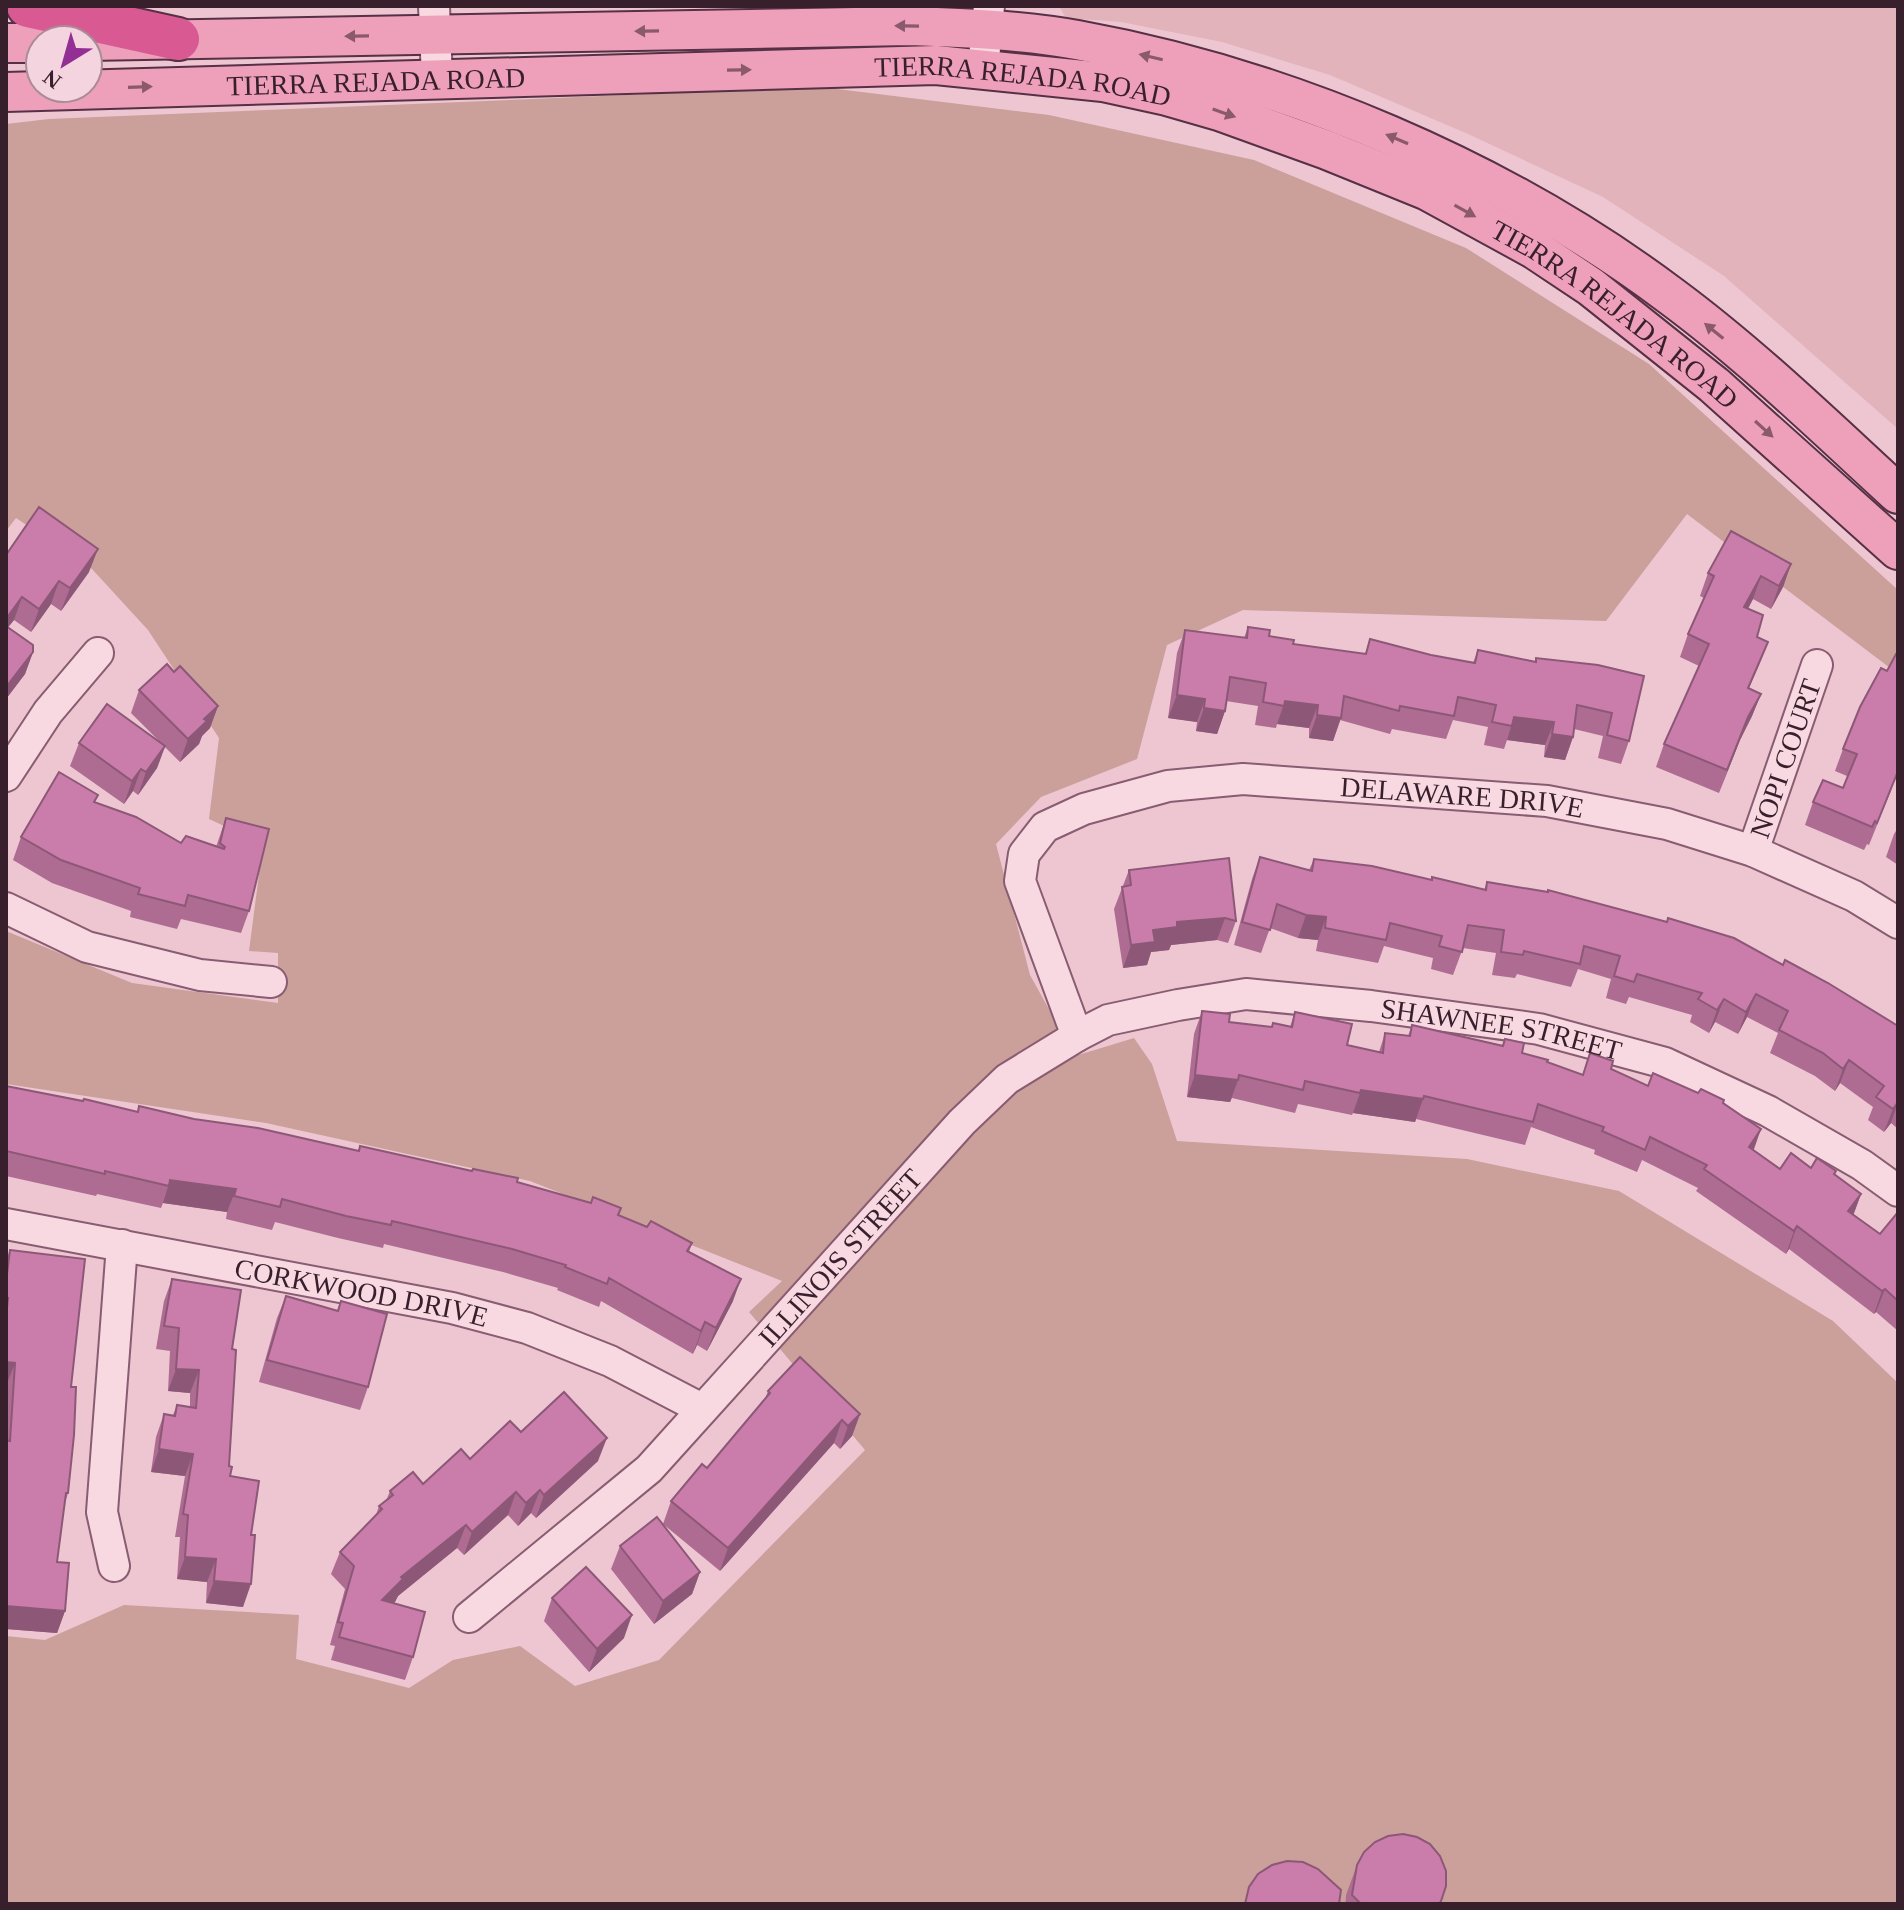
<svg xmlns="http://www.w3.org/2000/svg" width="1904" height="1910" viewBox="0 0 1904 1910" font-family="Georgia,serif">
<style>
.farmland{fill:#e2b3bb}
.green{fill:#cb9f9a}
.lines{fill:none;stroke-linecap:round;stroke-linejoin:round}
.minor-casing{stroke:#885c71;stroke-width:34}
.major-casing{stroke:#563044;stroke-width:42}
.highway-casing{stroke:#563044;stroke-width:46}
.minor{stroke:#f8d9e2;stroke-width:30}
.major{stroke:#ee9fb9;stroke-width:38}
.highway{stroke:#d95a93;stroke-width:42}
.wall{fill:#ae6c92}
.shaded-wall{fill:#8d5877}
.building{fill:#ca7daa;stroke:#8d5877;stroke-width:2}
.oneway{fill:#8a596b}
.labels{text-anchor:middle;stroke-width:6;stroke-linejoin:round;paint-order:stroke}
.street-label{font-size:28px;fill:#381f2c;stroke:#f4d5df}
</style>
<rect width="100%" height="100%" fill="#edc6d2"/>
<!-- farmland -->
<polygon class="farmland" points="1059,6 1898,6 1898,429 1724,276 1603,197 1468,134 1330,75 1222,42 1121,22 1066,18"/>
<!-- green -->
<polygon class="green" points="821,87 1049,115 1254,160 1466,248 1649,364 1898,590 1898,674 1687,514 1606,621 1243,610 1167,645 1137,759 1041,797 996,844 1030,975 1075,1056 1134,1038 1152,1064 1177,1141 1467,1159 1619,1191 1833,1321 1898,1383 1898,1904 1435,1904 1346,1895 1345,1904 6,1904 6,1636 45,1640 124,1605 299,1615 296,1659 409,1688 453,1660 520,1646 575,1686 659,1660 865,1450 749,1312 782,1281 530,1181 266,1123 6,1084 6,931 132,983 278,1003 278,953 249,951 263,844 209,819 219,738 148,630 92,569 16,518 6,531 6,124 49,119"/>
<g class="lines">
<defs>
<g id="minor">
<polyline points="434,6 437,78"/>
<polyline points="983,69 989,6"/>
<polyline points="6,776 48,712 98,653"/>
<path id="s1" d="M1753 851 1817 665"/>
<polyline points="6,908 87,947 200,975 271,982"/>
<path id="s2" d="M1077 1036 1020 881 1024 854 1045 827 1084 809 1168 786 1243 779 1547 801 1667 824 1753 851 1854 896 1898 923"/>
<path id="s3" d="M6 1224 452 1308 527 1328 610 1361 702 1409"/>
<polyline points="114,1566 102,1512 122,1245"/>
<path id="s4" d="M469 1617 649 1469 962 1122 1007 1079 1077 1036 1108 1020 1178 1005 1246 994 1371 1006 1539 1029 1665 1063 1768 1111 1862 1165 1898 1191"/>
</g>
<g id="major">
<path d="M88 41 909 26C965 28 1022 30 1077 40 1285 78 1502 169 1671 296 1752 356 1824 426 1898 494"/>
<polyline points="6,43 40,43"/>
<path id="s5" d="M6 92 936 65 1103 82 1167 96 1219 111 1327 150 1428 191 1534 249 1591 287 1714 385 1898 550"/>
</g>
<polyline id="highway" points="28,6 178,39"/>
</defs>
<!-- minor casing -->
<use href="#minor" class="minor-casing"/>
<!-- major casing -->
<use href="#major" class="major-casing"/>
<!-- highway casing -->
<use href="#highway" class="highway-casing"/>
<!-- minor -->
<use href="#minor" class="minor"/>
<!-- major -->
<use href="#major" class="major"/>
<!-- highway -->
<use href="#highway" class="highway"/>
</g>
<!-- wall -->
<g class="wall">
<polygon points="6,555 89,572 61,611 51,604 31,632 14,620 8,627 33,652 25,674 6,699"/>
<polygon points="1791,564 1783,587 1771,609 1753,599 1748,609 1757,637 1768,642 1749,688 1761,694 1752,716 1740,740 1719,793 1656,767 1664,744 1699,666 1680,657 1688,634 1704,598 1700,596 1708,573"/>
<polygon points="1248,627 1269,636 1293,644 1365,654 1370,639 1431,655 1473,663 1478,650 1535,662 1536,658 1598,665 1629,741 1621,764 1598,758 1603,736 1574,729 1573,737 1565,760 1544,757 1545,745 1507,740 1504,749 1484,745 1488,727 1453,720 1446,739 1392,729 1390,734 1340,720 1333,741 1309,738 1309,728 1277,724 1276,728 1255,725 1258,706 1226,701 1225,711 1217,734 1196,731 1197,722 1168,718 1177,653 1185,630 1244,638"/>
<polygon points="1898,655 1898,773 1869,845 1867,844 1864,850 1805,825 1813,802 1843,788 1847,776 1835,771 1843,749 1887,671"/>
<polygon points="174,672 218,706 210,728 202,736 199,744 180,762 165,747 157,768 138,795 133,791 124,804 70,766 79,743 161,743 131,713 139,690"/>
<polygon points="95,802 181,843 216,847 226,818 249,911 241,933 181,919 177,929 130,917 131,911 52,883 13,860 21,837"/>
<polygon points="1898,828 1898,865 1886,857 1894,834"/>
<polygon points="1260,857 1309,870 1314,859 1484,890 1487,882 1898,1026 1898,1129 1891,1123 1884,1132 1868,1120 1873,1107 1840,1083 1835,1091 1815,1076 1770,1053 1778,1033 1747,1017 1738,1034 1715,1022 1709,1033 1690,1022 1692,1015 1629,997 1626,1004 1606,998 1611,979 1578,969 1571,987 1517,974 1515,978 1492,975 1496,953 1463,948 1453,975 1431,969 1433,958 1384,946 1378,963 1316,951 1318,940 1298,938 1270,928 1261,953 1234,945 1252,879"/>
<polygon points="1129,870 1236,921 1228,943 1217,940 1171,945 1169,950 1151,952 1147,965 1123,968 1114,909"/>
<polygon points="1202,1011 1229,1022 1271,1027 1290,1027 1295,1012 1347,1045 1379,1052 1385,1033 1408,1036 1412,1025 1502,1045 1505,1039 1522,1053 1582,1075 1611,1069 1648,1086 1698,1093 1723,1103 1754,1150 1780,1169 1811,1168 1836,1171 1835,1175 1861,1194 1853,1215 1880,1234 1898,1212 1898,1331 1876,1312 1874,1314 1789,1249 1786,1254 1696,1191 1698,1188 1642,1160 1637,1172 1594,1154 1595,1150 1531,1127 1525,1145 1416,1119 1415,1122 1353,1113 1352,1115 1298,1104 1295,1113 1232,1098 1230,1102 1187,1097 1194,1034"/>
<polygon points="6,1086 137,1112 139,1106 194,1119 358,1151 360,1146 517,1182 618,1215 692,1243 689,1252 733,1301 707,1351 697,1345 693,1354 601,1301 599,1307 557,1290 558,1288 503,1272 384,1244 383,1248 338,1238 275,1222 272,1230 226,1219 227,1212 163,1203 161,1208 97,1194 96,1196 6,1176"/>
<polygon points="10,1250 71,1387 68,1493 65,1503 57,1562 65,1611 57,1633 6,1629 6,1260"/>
<polygon points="172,1279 232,1349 229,1466 230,1476 251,1535 243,1607 206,1603 207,1582 177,1579 180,1537 175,1537 185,1476 151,1472 156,1437 164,1414 173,1415 177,1405 190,1407 190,1393 168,1391 170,1351 156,1349 164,1301"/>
<polygon points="286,1296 337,1311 341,1301 368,1387 360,1410 259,1382 277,1318"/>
<polygon points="768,1391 860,1414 852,1436 840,1449 834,1443 720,1571 663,1524 671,1501 707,1468 765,1399"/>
<polygon points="521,1432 598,1461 536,1518 531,1513 518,1526 508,1515 464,1555 457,1548 398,1596 394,1603 413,1657 405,1680 331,1660 335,1646 330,1645 345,1589 331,1574 340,1552 376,1515 379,1506 386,1501 390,1491 423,1484"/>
<polygon points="620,1546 700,1572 692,1594 654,1624 611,1569"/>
<polygon points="552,1598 624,1638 589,1672 544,1621"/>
<polygon points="1357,1865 1440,1904 1345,1904 1346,1895"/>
</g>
<!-- shaded-wall -->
<g class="shaded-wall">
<polygon points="98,549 89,572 61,611 70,588"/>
<polygon points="1791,564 1783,587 1771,609 1779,586"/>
<polygon points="1761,576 1753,599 1736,630 1744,607"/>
<polygon points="59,581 51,604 31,632 39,609"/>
<polygon points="22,597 14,620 6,630 6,619"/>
<polygon points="1768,642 1759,665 1739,710 1748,688"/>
<polygon points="33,652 25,674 6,699 6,687"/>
<polygon points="1761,694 1752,716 1740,740 1719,793 1748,717"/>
<polygon points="1177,695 1205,699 1197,722 1168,718"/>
<polygon points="1285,701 1318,705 1309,728 1277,724"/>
<polygon points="218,706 210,728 202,736 199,744 180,762 188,739 204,719"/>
<polygon points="1204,708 1225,711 1217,734 1196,731"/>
<polygon points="1317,715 1341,718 1333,741 1309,738"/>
<polygon points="1514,717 1554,722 1545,745 1507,740"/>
<polygon points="1552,734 1573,737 1565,760 1544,757"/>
<polygon points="165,746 157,768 138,795 146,772"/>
<polygon points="141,769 133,791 124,804 132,781"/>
<polygon points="1306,915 1326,917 1318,940 1298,938"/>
<polygon points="1225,918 1217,940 1171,945 1169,950 1151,952 1147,965 1123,968 1131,945 1153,930 1177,922"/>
<polygon points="1756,994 1747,1017 1738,1034 1746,1012"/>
<polygon points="1724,999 1715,1022 1709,1033 1717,1010"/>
<polygon points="1849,1060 1840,1083 1835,1091 1843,1069"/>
<polygon points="1195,1075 1238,1080 1230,1102 1187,1097"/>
<polygon points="1361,1090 1423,1099 1415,1122 1353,1113"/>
<polygon points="1898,1102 1891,1123 1884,1132 1893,1109"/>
<polygon points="1761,1129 1753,1152 1749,1147"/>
<polygon points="170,1180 236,1189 227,1212 163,1203"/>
<polygon points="1861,1194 1853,1216 1848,1211"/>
<polygon points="1797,1226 1789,1249 1786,1254 1794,1231"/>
<polygon points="741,1279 733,1301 707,1351 716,1328"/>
<polygon points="1885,1289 1876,1312 1874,1314 1882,1291"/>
<polygon points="705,1322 697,1345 693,1354 701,1331"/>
<polygon points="6,1362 15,1363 6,1386"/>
<polygon points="176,1369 199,1370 190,1393 168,1391"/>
<polygon points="860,1414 852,1436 840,1449 848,1426"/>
<polygon points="842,1420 834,1443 720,1571 728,1548"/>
<polygon points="607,1438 598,1461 536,1518 544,1495"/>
<polygon points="159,1449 193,1454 185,1476 151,1472"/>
<polygon points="540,1490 531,1513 518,1526 526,1503"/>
<polygon points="516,1492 508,1515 464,1555 472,1532"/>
<polygon points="466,1525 457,1548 398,1596 395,1602 374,1623 382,1600 401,1577"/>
<polygon points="185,1557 216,1559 207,1582 177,1579"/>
<polygon points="700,1572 692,1594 654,1624 663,1601"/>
<polygon points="214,1581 251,1584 243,1607 206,1603"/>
<polygon points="6,1606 65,1611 57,1633 6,1629"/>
<polygon points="632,1615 624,1638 589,1672 597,1649"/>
</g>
<!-- building -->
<g class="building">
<polygon points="39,507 98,549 70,588 59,581 39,609 22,597 6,619 6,555"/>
<polygon points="1731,531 1791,564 1779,586 1761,576 1744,607 1763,615 1757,637 1768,642 1748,688 1761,694 1748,717 1727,770 1664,744 1709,644 1688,634 1714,576 1708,573"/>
<polygon points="6,626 33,645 33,652 6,687"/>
<polygon points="1248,627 1270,630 1269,636 1294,640 1293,644 1366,654 1370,639 1431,655 1475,663 1478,650 1536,662 1536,658 1598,665 1644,676 1629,741 1607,735 1612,713 1577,705 1573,737 1552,734 1554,722 1514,717 1512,726 1492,722 1496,705 1458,697 1454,716 1400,706 1399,711 1344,696 1341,718 1317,715 1318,705 1285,701 1284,706 1263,702 1266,683 1230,677 1225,711 1204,708 1205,699 1177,695 1185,630 1247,638"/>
<polygon points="1896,654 1898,655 1898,771 1877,823 1875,821 1872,827 1813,802 1823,780 1843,788 1857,754 1843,749 1860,707 1881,668 1887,671"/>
<polygon points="167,664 174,672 180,666 218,706 204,719 207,721 188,739 139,690"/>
<polygon points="107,704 165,746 146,772 141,769 132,781 79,743"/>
<polygon points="59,772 98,795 94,802 136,817 181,843 186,836 224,849 225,847 220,843 226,818 269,829 249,911 188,895 185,906 138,894 140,888 61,860 21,837"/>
<polygon points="1260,857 1312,871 1314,859 1372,866 1432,880 1432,877 1486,890 1487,882 1548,892 1548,890 1667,922 1668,918 1734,938 1783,965 1785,960 1828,983 1898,1026 1898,1102 1893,1109 1876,1097 1884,1086 1849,1060 1843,1069 1823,1053 1779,1030 1788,1011 1756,994 1746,1012 1724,999 1717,1010 1698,999 1702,993 1637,974 1634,982 1614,976 1620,956 1584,946 1580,964 1524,951 1523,955 1501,952 1504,930 1468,925 1462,952 1439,946 1442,936 1390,923 1386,940 1325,928 1326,917 1306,915 1277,904 1270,930 1242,922"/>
<polygon points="1229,858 1236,921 1225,918 1177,922 1177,927 1153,930 1155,942 1131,945 1122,887 1131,885 1129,870"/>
<polygon points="1202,1011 1230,1014 1229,1022 1272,1027 1273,1023 1292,1027 1295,1012 1352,1024 1347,1045 1383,1053 1385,1033 1410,1036 1412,1025 1503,1046 1505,1039 1524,1043 1522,1053 1548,1060 1547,1062 1583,1075 1590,1053 1613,1061 1611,1069 1648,1086 1653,1073 1698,1093 1701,1089 1724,1100 1723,1103 1761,1129 1749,1147 1780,1169 1791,1153 1811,1168 1817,1158 1836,1171 1834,1174 1861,1194 1848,1211 1880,1234 1898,1212 1898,1301 1885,1289 1882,1291 1797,1226 1794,1231 1704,1169 1707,1165 1650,1137 1645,1150 1602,1131 1604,1127 1538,1104 1533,1122 1424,1096 1423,1099 1361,1090 1360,1093 1305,1081 1303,1090 1239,1075 1238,1080 1195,1075"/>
<polygon points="6,1086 83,1101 84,1099 138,1112 139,1106 194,1119 258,1128 359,1151 360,1146 472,1171 473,1169 518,1178 517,1182 591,1203 593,1197 621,1208 618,1215 647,1227 651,1221 692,1243 687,1251 741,1279 716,1328 705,1322 701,1331 609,1278 607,1284 565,1267 566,1265 512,1249 392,1221 391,1225 346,1216 282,1199 280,1207 234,1196 236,1189 170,1180 169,1186 105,1171 105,1174 6,1151"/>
<polygon points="10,1250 85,1259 71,1387 76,1387 74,1435 68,1493 66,1493 57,1562 69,1563 65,1611 6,1606 6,1440 10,1441 15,1363 6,1362 6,1317 8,1298 6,1298 6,1282"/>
<polygon points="172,1279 241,1290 232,1349 236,1350 229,1466 232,1467 230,1476 259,1481 251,1535 255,1535 251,1584 214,1581 216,1559 185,1557 188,1515 183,1514 193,1454 159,1449 164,1414 175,1416 177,1405 196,1408 199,1370 176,1369 179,1328 164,1326"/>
<polygon points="286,1296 338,1311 341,1301 387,1314 368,1387 267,1360"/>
<polygon points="800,1357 860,1414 848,1426 842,1420 728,1548 671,1501 702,1464 707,1468 770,1393 768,1391"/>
<polygon points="564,1392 607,1438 544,1495 540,1490 526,1503 516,1492 472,1532 466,1525 401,1577 403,1579 382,1600 425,1612 413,1657 339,1637 343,1623 338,1622 354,1566 340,1552 382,1509 379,1506 393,1495 390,1491 413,1472 423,1484 461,1449 470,1459 510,1421 521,1432"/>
<polygon points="657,1517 700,1572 663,1601 620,1546"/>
<polygon points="586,1567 632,1615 597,1649 552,1598"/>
<polygon points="1403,1834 1417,1837 1430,1844 1440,1856 1446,1871 1446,1886 1441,1901 1439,1904 1361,1904 1352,1895 1357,1865 1364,1852 1375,1842 1388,1836"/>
<polygon points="1287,1861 1303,1862 1318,1869 1341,1890 1339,1904 1245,1904 1249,1887 1258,1874 1272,1865"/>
</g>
<!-- one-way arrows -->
<defs><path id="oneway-solid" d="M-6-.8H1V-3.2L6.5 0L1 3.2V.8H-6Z" transform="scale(2)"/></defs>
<g class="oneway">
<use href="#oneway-solid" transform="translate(907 26) rotate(-179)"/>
<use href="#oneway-solid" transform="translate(647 31) rotate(179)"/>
<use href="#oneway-solid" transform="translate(357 36) rotate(179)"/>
<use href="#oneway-solid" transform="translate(1151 57) rotate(-167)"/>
<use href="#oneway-solid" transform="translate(739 70) rotate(-1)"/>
<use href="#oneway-solid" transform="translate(140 87) rotate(-2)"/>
<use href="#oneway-solid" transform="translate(1224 113) rotate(19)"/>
<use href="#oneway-solid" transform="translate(1397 139) rotate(-157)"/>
<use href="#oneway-solid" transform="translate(1465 211) rotate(29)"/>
<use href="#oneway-solid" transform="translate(1714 331) rotate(-141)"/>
<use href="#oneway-solid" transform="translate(1764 429) rotate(42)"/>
</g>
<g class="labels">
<!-- street labels -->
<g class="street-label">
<text dy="10" stroke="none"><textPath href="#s5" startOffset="370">TIERRA REJADA ROAD</textPath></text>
<text dy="10" stroke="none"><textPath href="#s5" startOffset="1018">TIERRA REJADA ROAD</textPath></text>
<text dy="10" stroke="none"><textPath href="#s5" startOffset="1666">TIERRA REJADA ROAD</textPath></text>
<text dy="10" stroke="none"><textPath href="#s1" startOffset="98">NOPI COURT</textPath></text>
<text dy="10" stroke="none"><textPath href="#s2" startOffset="652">DELAWARE DRIVE</textPath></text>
<text dy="10" stroke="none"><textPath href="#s4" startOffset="1278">SHAWNEE STREET</textPath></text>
<text dy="10" stroke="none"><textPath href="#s4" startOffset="518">ILLINOIS STREET</textPath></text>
<text dy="10" stroke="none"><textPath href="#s3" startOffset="362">CORKWOOD DRIVE</textPath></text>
</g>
</g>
<!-- border -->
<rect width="1904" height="1910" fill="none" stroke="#381f2c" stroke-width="16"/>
<!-- north arrow -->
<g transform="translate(64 64) rotate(217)"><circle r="38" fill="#f4d5df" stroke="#a98c97" stroke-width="2"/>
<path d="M0-6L14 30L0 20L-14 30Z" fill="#932e94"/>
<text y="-12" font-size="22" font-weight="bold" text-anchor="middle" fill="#381f2c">N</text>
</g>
</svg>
